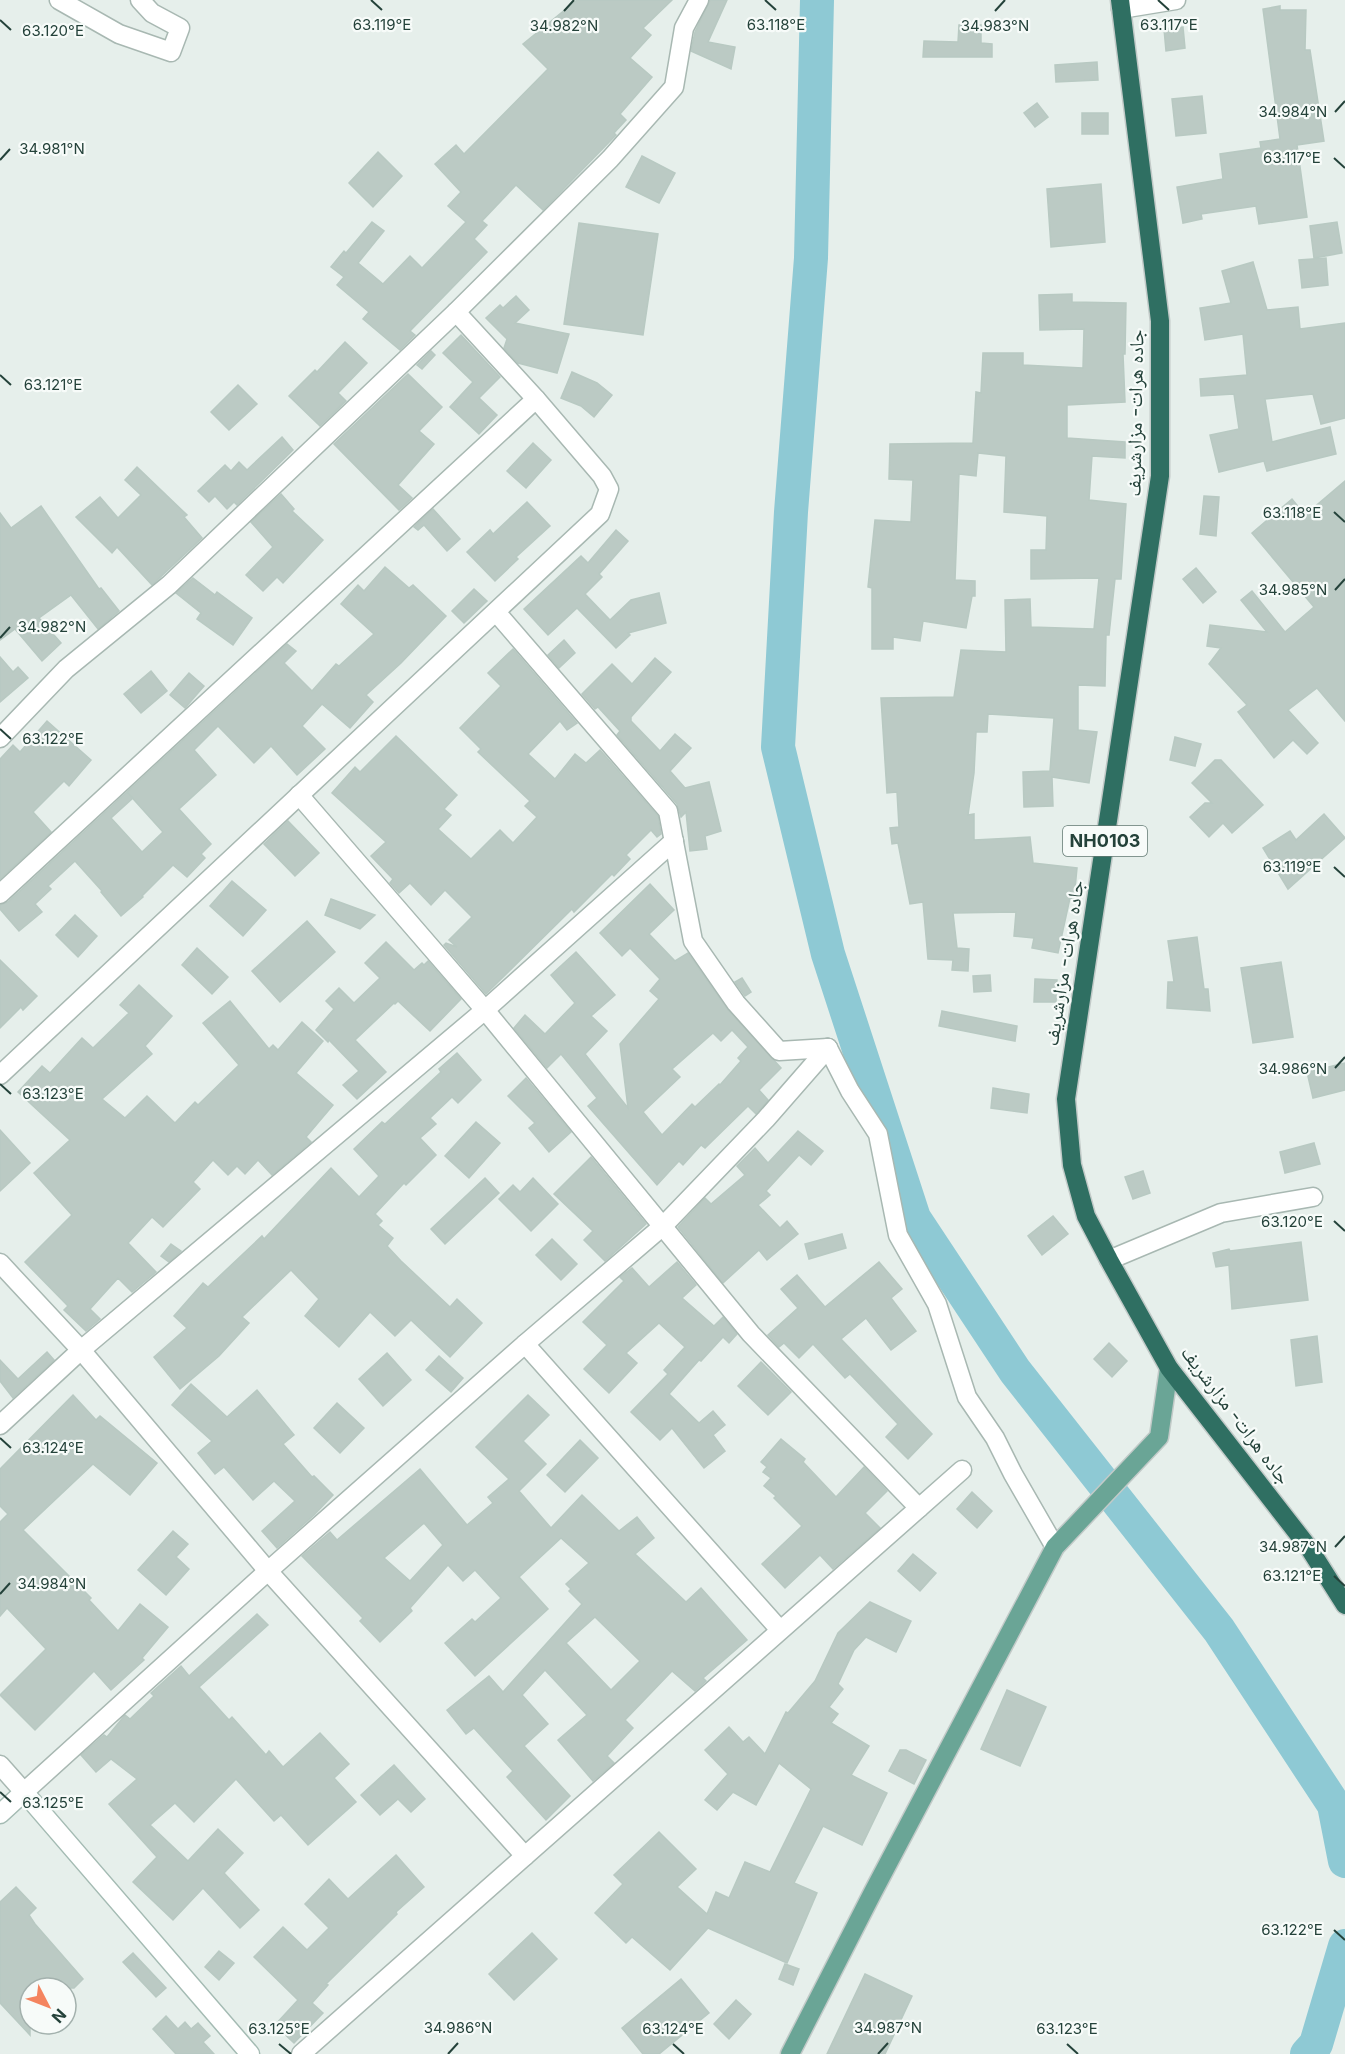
<svg xmlns="http://www.w3.org/2000/svg" width="1345" height="2054" viewBox="0 0 1345 2054" font-family="Inter,'Noto Naskh Arabic',sans-serif">
<style>
.lines{fill:none;stroke-linecap:round;stroke-linejoin:round}
.river{stroke:#8ec9d4;stroke-width:34}
.building{fill:#bbcac4;stroke:#b8c9c2;stroke-width:1.5;fill-rule:evenodd}
.street-casing{stroke:#a8b8b2;stroke-width:21}
.secondary-casing{stroke:#a4bbb3;stroke-width:21}
.primary-casing{stroke:#c2cac8;stroke-width:21}
.highway-casing{stroke:#c2cac8;stroke-width:21}
.street{stroke:#fff;stroke-width:18}
.secondary{stroke:#fff;stroke-width:18}
.primary{stroke:#6aa596;stroke-width:18}
.highway{stroke:#2f6f62;stroke-width:18}
.ticks{fill:none;stroke:#24423a;stroke-width:2}
.labels{text-anchor:middle;stroke-width:4.5;stroke-linejoin:round;paint-order:stroke}
.shield{fill:#f7fbf9;stroke:#637a73;stroke-width:1.5}
.shield-label{font-size:18px;font-weight:bold;fill:#24423a}
.street-label{font-size:20px;fill:#24423a;stroke:#f7fbf9}
.ticks-label{font-size:15px;text-anchor:middle;fill:#24423a;stroke:#f7fbf9;stroke-width:4.5;stroke-linejoin:round;paint-order:stroke}
</style>
<rect width="100%" height="100%" fill="#e6efeb"/>
<g class="lines">
<!-- river -->
<g class="river">
<polyline points="817,0 811,258 791,512 778,747 828,954 914,1218 1015,1371 1219,1630 1334,1805 1345,1861"/>
<polyline points="1307,2054 1316,2044 1345,1946"/>
</g>
</g>
<!-- building -->
<g class="building">
<polygon points="577,0 672,0 643,28 651,35 630,58 652,77 620,114 626,120 614,133 616,135 543,210 516,185 482,221 487,225 474,239 487,252 410,331 415,335 400,350 363,319 369,312 337,285 344,277 331,267 344,251 346,253 372,222 384,231 358,263 383,284 410,256 422,268 466,222 448,206 461,192 435,164 456,145 464,154 548,69 523,44"/>
<polygon points="710,0 727,0 708,42 735,47 731,69 691,51 695,32"/>
<polygon points="1280,6 1280,10 1306,10 1305,50 1310,50 1324,141 1297,145 1307,217 1259,224 1256,206 1201,214 1202,219 1183,223 1177,187 1223,179 1220,154 1261,148 1260,142 1280,139 1263,9"/>
<polygon points="959,25 981,25 981,43 992,44 992,57 923,57 924,41 958,42"/>
<polygon points="1183,27 1185,48 1166,51 1164,29"/>
<polygon points="1097,62 1098,80 1056,82 1055,65"/>
<polygon points="1202,96 1206,133 1176,136 1172,99"/>
<polygon points="1037,103 1048,117 1035,127 1024,113"/>
<rect x="1082" y="113" width="26" height="21"/>
<polygon points="378,152 402,176 373,207 349,183"/>
<polygon points="642,156 675,173 659,203 626,187"/>
<polygon points="1101,184 1105,242 1051,247 1047,189"/>
<polygon points="1337,222 1342,253 1314,258 1310,226"/>
<polygon points="579,223 658,234 643,335 564,324"/>
<polygon points="1326,258 1328,285 1302,288 1299,260"/>
<polygon points="1253,262 1267,310 1298,307 1300,329 1345,323 1345,418 1321,424 1313,394 1265,399 1272,442 1330,427 1336,454 1267,471 1264,461 1219,472 1210,435 1239,429 1234,394 1201,396 1200,379 1247,375 1243,334 1205,340 1200,308 1231,303 1222,271"/>
<polygon points="1072,294 1072,302 1126,303 1125,354 1123,354 1125,402 1067,405 1067,438 1125,442 1125,458 1092,456 1089,500 1126,504 1121,579 1115,579 1109,635 1106,635 1105,686 1078,685 1078,730 1097,732 1089,783 1052,777 1053,806 1024,807 1023,772 1050,771 1054,718 988,714 987,732 976,732 974,773 968,815 974,814 974,840 1030,837 1033,863 1077,868 1074,899 1070,898 1058,953 1032,948 1034,938 1014,936 1016,912 953,913 957,948 969,949 968,971 952,970 953,960 928,959 923,902 910,904 898,843 892,844 890,828 899,827 897,792 887,793 881,698 954,697 961,650 1006,652 1005,600 1030,599 1031,627 1094,629 1099,578 1031,579 1031,550 1046,550 1047,516 1004,512 1006,456 978,453 976,476 959,474 955,580 975,581 975,596 972,596 966,628 923,621 920,641 893,637 893,649 872,649 872,588 868,587 875,520 911,522 913,480 889,479 890,444 973,443 976,392 981,393 983,353 1023,353 1023,365 1083,368 1084,329 1040,330 1039,295"/>
<polygon points="516,296 529,310 515,323 569,334 557,373 518,363 504,348 507,339 486,318 500,305 503,308"/>
<polygon points="461,335 500,377 479,398 497,415 479,434 450,407 473,382 443,353"/>
<polygon points="345,342 367,363 338,393 346,401 320,426 289,396 315,370 317,372"/>
<polygon points="431,351 435,355 422,369 417,365"/>
<polygon points="572,372 597,383 612,395 594,417 581,406 561,398"/>
<polygon points="408,374 442,407 419,431 434,444 398,485 412,498 399,510 334,444"/>
<polygon points="238,385 257,404 229,430 211,412"/>
<polygon points="282,437 293,450 237,505 234,502 227,509 215,496 209,502 198,491 225,465 231,471 239,462 247,470"/>
<polygon points="533,443 551,460 526,488 507,471"/>
<polygon points="137,467 187,515 184,517 202,538 152,585 117,547 112,553 76,517 100,497 118,518 141,495 125,480"/>
<polygon points="1345,481 1345,721 1317,688 1288,710 1318,743 1307,754 1293,740 1274,758 1238,712 1247,705 1209,664 1221,648 1207,646 1210,625 1267,632 1241,600 1252,591 1285,632 1314,607 1252,533 1292,499 1305,515"/>
<polygon points="281,494 294,509 292,511 323,540 283,583 277,577 263,591 246,575 273,547 251,522"/>
<polygon points="1204,496 1219,497 1216,536 1200,534"/>
<polygon points="527,502 550,526 516,557 518,559 495,581 467,552 490,530 493,534"/>
<polygon points="41,506 99,589 101,588 119,611 98,629 71,595 39,618 61,643 42,661 15,629 0,640 0,513 11,528"/>
<polygon points="433,509 460,539 447,551 424,525 418,530 414,527"/>
<polygon points="616,530 628,541 599,574 602,577 585,594 610,620 631,600 659,593 666,623 628,633 630,635 616,648 577,608 548,635 524,609 581,556 588,563"/>
<polygon points="385,567 409,588 413,585 446,616 401,663 366,695 373,702 350,728 322,704 302,726 325,749 297,775 271,746 254,763 218,726 194,750 216,775 179,809 211,844 201,854 205,858 187,877 173,865 142,896 143,897 121,916 101,892 102,891 75,861 48,886 51,889 35,904 42,912 19,931 0,909 0,905 8,902 127,792 133,798 111,818 142,852 163,832 127,792 287,644 296,651 284,663 312,691 336,664 339,666 374,634 341,604 358,585 364,591"/>
<polygon points="1196,568 1216,592 1203,603 1183,579"/>
<polygon points="193,578 215,595 217,592 252,618 233,645 197,619 201,613 176,593"/>
<polygon points="474,589 487,601 464,623 452,611"/>
<polygon points="564,640 575,653 559,668 548,655"/>
<polygon points="513,649 577,723 567,730 560,721 528,754 555,779 575,754 586,763 600,750 658,816 661,834 657,837 651,830 626,855 630,859 614,876 612,874 574,912 572,909 486,994 444,945 446,943 457,947 449,940 472,917 445,890 431,905 410,883 399,893 390,883 393,879 371,856 386,842 332,793 355,767 360,772 396,736 457,795 444,809 451,815 438,829 471,859 500,830 513,843 537,817 525,806 530,801 478,752 481,749 460,728 501,686 488,673"/>
<polygon points="0,657 13,672 18,667 28,678 0,702"/>
<polygon points="655,658 671,672 631,717 631,721 660,751 675,734 691,748 670,771 685,788 709,782 721,831 705,836 707,849 690,851 686,812 681,817 677,804 617,735 620,731 598,707 595,709 582,694 612,664 632,684"/>
<polygon points="151,671 167,691 141,713 124,694"/>
<polygon points="189,673 204,686 185,708 170,695"/>
<polygon points="47,721 91,760 69,786 64,781 33,812 51,832 0,879 0,759 13,745 20,752"/>
<polygon points="1175,737 1201,744 1195,766 1170,760"/>
<polygon points="1215,760 1221,760 1263,805 1232,833 1223,823 1209,837 1190,817 1205,803 1212,803 1192,783"/>
<polygon points="1324,814 1345,838 1288,889 1263,848 1290,831 1296,840"/>
<polygon points="288,821 319,853 295,876 264,844"/>
<polygon points="232,881 266,910 243,936 210,906"/>
<path d="M650 884 674 910 649 934 675 961 688 953 728 1010 781 1068 759 1090 768 1100 756 1114 748 1106 705 1148 701 1145 683 1165 679 1161 657 1185 588 1106 597 1098 561 1054 547 1068 514 1028 525 1015 545 1034 575 1003 551 975 576 952 615 995 591 1016 607 1031 585 1054 628 1108 620 1044 659 999 650 991 660 979 630 948 622 956 600 933ZM732 1030 748 1047 738 1058 741 1061 720 1085 719 1084 695 1107 692 1104 662 1135 643 1112 680 1077 672 1069 713 1033 721 1041Z"/>
<polygon points="331,899 375,915 360,929 325,915"/>
<polygon points="75,915 97,936 78,957 56,935"/>
<polygon points="307,921 335,952 280,1002 252,971"/>
<polygon points="1197,937 1204,989 1208,989 1210,1011 1167,1008 1168,982 1174,982 1168,941"/>
<polygon points="386,942 414,970 422,963 424,965 428,961 461,999 430,1031 398,1001 395,1004 394,1003 355,1040 386,1072 357,1099 343,1085 359,1071 329,1040 328,1042 316,1030 334,1009 326,1001 339,988 354,1003 380,978 365,963"/>
<polygon points="197,948 228,977 212,994 182,965"/>
<polygon points="0,960 37,996 23,1010 21,1007 0,1028"/>
<polygon points="1281,962 1293,1037 1253,1043 1241,968"/>
<polygon points="990,975 991,991 974,992 973,976"/>
<polygon points="742,978 751,992 745,996 735,982"/>
<polygon points="1035,979 1057,980 1056,1002 1034,1002"/>
<polygon points="139,985 172,1016 145,1046 152,1054 102,1099 125,1118 147,1096 175,1123 195,1102 198,1105 239,1065 203,1023 230,1001 269,1049 273,1045 278,1050 302,1022 323,1041 296,1073 333,1105 306,1137 311,1142 272,1175 258,1160 245,1174 237,1166 228,1175 213,1160 193,1182 200,1189 163,1227 152,1217 128,1243 156,1272 132,1292 118,1278 90,1309 100,1319 86,1331 64,1310 68,1306 25,1262 72,1215 34,1173 70,1140 18,1092 42,1066 50,1073 82,1038 93,1048 129,1013 120,1005"/>
<polygon points="942,1011 1017,1026 1015,1041 939,1026"/>
<polygon points="457,1053 481,1080 458,1103 452,1097 430,1118 436,1124 420,1138 436,1155 406,1185 404,1183 375,1214 382,1221 378,1225 393,1238 387,1246 401,1261 450,1307 457,1299 482,1323 450,1357 411,1320 395,1336 370,1312 339,1347 305,1316 319,1299 291,1270 242,1317 249,1323 219,1356 180,1389 154,1357 187,1328 174,1316 203,1283 208,1287 262,1236 264,1239 331,1168 359,1197 379,1176 354,1149 382,1122 385,1124 441,1072 439,1069"/>
<polygon points="1345,1063 1345,1090 1313,1098 1307,1072"/>
<polygon points="526,1078 571,1132 549,1152 529,1128 535,1123 508,1096"/>
<polygon points="993,1088 1029,1094 1027,1113 991,1108"/>
<polygon points="476,1122 500,1143 469,1178 445,1156"/>
<polygon points="0,1130 30,1163 0,1191"/>
<polygon points="798,1131 823,1151 811,1165 799,1155 766,1191 770,1195 758,1205 780,1228 787,1221 798,1234 767,1260 759,1250 723,1283 678,1227 705,1198 711,1204 745,1175 737,1166 755,1148 768,1163"/>
<polygon points="1314,1143 1320,1164 1285,1173 1280,1152"/>
<polygon points="591,1157 646,1224 605,1261 584,1240 593,1231 554,1194"/>
<polygon points="1143,1171 1150,1193 1133,1199 1125,1177"/>
<polygon points="485,1178 499,1193 445,1244 431,1229"/>
<polygon points="533,1178 558,1204 531,1231 499,1199 513,1185 520,1192"/>
<polygon points="1053,1216 1068,1234 1042,1255 1028,1236"/>
<polygon points="842,1234 846,1248 809,1259 805,1244"/>
<polygon points="552,1239 577,1264 561,1280 536,1255"/>
<polygon points="1301,1242 1308,1300 1232,1309 1229,1265 1216,1267 1213,1253 1229,1249 1230,1251"/>
<polygon points="171,1244 181,1251 169,1262 161,1256"/>
<polygon points="677,1262 696,1285 682,1298 714,1326 723,1317 737,1334 729,1343 723,1337 701,1361 699,1360 669,1394 699,1423 713,1411 725,1425 713,1435 725,1451 704,1468 672,1428 660,1440 631,1412 668,1374 664,1370 685,1347 659,1323 626,1353 637,1363 609,1393 584,1369 607,1345 583,1322 624,1281 620,1277 632,1268 649,1287"/>
<polygon points="879,1262 902,1289 891,1298 916,1331 891,1350 866,1318 841,1339 932,1434 908,1459 886,1437 898,1424 850,1374 845,1378 813,1344 799,1358 784,1343 779,1347 768,1335 798,1308 781,1289 797,1275 825,1307"/>
<polygon points="1317,1336 1322,1382 1296,1386 1291,1340"/>
<polygon points="1109,1343 1127,1361 1112,1377 1094,1359"/>
<polygon points="47,1352 54,1360 13,1398 0,1381 0,1360 18,1379"/>
<polygon points="387,1353 411,1380 383,1406 359,1379"/>
<polygon points="439,1356 463,1378 451,1392 426,1370"/>
<polygon points="761,1362 791,1392 768,1415 738,1386"/>
<polygon points="191,1384 227,1417 257,1390 294,1435 283,1444 312,1477 314,1476 333,1495 314,1515 277,1548 262,1531 295,1501 274,1481 253,1500 224,1467 215,1474 198,1453 212,1441 172,1405"/>
<polygon points="73,1395 96,1420 100,1416 157,1463 130,1495 93,1464 23,1530 91,1598 89,1600 118,1631 140,1604 168,1627 142,1658 144,1660 111,1690 94,1671 35,1730 0,1695 46,1649 7,1608 0,1616 0,1522 8,1514 0,1506 0,1469"/>
<path d="M528 1395 549 1415 523 1441 546 1464 519 1491 551 1528 582 1495 619 1531 637 1517 654 1538 635 1554 686 1602 701 1588 747 1640 703 1678 706 1681 695 1691 672 1671 625 1720 633 1728 607 1756 614 1763 593 1781 558 1740 587 1715 545 1670 522 1695 548 1724 524 1746 570 1796 546 1820 507 1777 513 1771 474 1728 466 1734 447 1710 489 1676 503 1692 582 1604 569 1591 571 1589 566 1584 589 1563 561 1538 519 1577 548 1609 475 1676 445 1643 472 1619 475 1622 501 1598 475 1570 463 1581 448 1565 410 1608 412 1611 380 1642 360 1621 363 1618 302 1556 330 1532 337 1540 420 1469 467 1525 493 1503 488 1497 509 1479 476 1447ZM424 1523 443 1545 410 1581 384 1558ZM595 1617 640 1661 611 1690 566 1643Z"/>
<polygon points="337,1403 364,1428 340,1453 314,1428"/>
<polygon points="781,1439 805,1459 803,1462 836,1497 864,1467 887,1491 865,1513 880,1528 833,1569 820,1555 785,1588 762,1564 802,1526 774,1498 776,1496 764,1486 771,1478 763,1472 767,1467 761,1462"/>
<polygon points="580,1440 598,1458 565,1492 547,1475"/>
<polygon points="972,1492 992,1511 977,1528 957,1509"/>
<polygon points="173,1531 188,1544 176,1557 189,1569 166,1595 138,1570"/>
<polygon points="913,1554 936,1573 920,1591 898,1571"/>
<polygon points="870,1602 911,1621 896,1652 866,1637 854,1650 838,1684 843,1689 829,1707 838,1714 831,1723 869,1746 851,1775 887,1793 862,1845 823,1826 794,1883 817,1893 787,1963 708,1928 670,1970 632,1937 626,1943 595,1913 623,1884 614,1875 659,1832 696,1869 677,1887 707,1914 716,1892 729,1898 745,1862 770,1872 811,1789 779,1763 756,1805 733,1792 717,1810 705,1800 728,1774 705,1750 729,1727 743,1742 749,1737 765,1754 786,1712 788,1713 815,1681 838,1633"/>
<polygon points="257,1614 268,1625 199,1687 229,1720 232,1717 266,1755 269,1751 283,1767 320,1733 349,1764 334,1778 356,1802 308,1845 281,1815 274,1821 236,1779 194,1822 175,1803 150,1825 188,1861 218,1829 243,1853 224,1873 259,1910 240,1928 203,1888 173,1920 133,1882 157,1857 109,1804 137,1779 111,1759 96,1772 81,1755 104,1735 107,1737 125,1715 130,1719 154,1696 151,1693 181,1666 189,1676"/>
<polygon points="1007,1690 1046,1707 1020,1766 981,1749"/>
<polygon points="900,1750 906,1750 926,1760 914,1784 889,1771"/>
<polygon points="394,1765 425,1799 411,1812 398,1799 380,1815 361,1795"/>
<polygon points="396,1855 424,1887 396,1912 397,1914 326,1984 328,1985 312,2003 323,2013 294,2043 275,2025 298,2000 254,1957 283,1927 307,1950 329,1928 305,1904 329,1879 348,1899"/>
<polygon points="16,1887 36,1908 29,1915 35,1924 83,1979 74,1988 30,1988 30,2035 0,2003 0,1902"/>
<polygon points="532,1933 557,1959 514,2000 489,1974"/>
<polygon points="219,1951 234,1963 219,1980 205,1967"/>
<polygon points="133,1953 166,1988 156,1997 123,1962"/>
<polygon points="785,1964 799,1969 793,1985 779,1979"/>
<polygon points="865,1974 912,1996 885,2054 827,2054"/>
<polygon points="681,1979 709,2013 659,2054 643,2054 622,2028"/>
<polygon points="736,2000 751,2014 729,2039 714,2024"/>
<polygon points="166,2016 178,2029 185,2022 191,2029 198,2023 210,2036 203,2042 214,2054 176,2054 153,2029"/>
</g>
<g class="lines">
<defs>
<g id="street">
<polyline points="59,0 119,34 171,52 180,28 152,13 140,0"/>
<polyline points="1121,9 1176,0"/>
<polyline points="496,612 668,811 693,941 736,1003 779,1051 828,1048"/>
<polyline points="0,738 66,669 169,585 456,312 610,159 674,87 684,28 699,0"/>
<polyline points="299,795 485,1010 751,1334 919,1508"/>
<polyline points="0,894 536,399"/>
<polyline points="828,1048 850,1091 878,1134 898,1235 937,1304 967,1397 995,1438 1013,1474 1055,1547"/>
<polyline points="0,1075 600,514 609,489 602,476 536,399 456,312"/>
<polyline points="1109,1260 1221,1213 1313,1197"/>
<polyline points="0,1263 81,1350 268,1571 525,1856"/>
<polyline points="525,1344 780,1630"/>
<polyline points="0,1425 81,1350 485,1010 674,841"/>
<polyline points="0,1765 24,1792 268,1571 525,1344 663,1226 766,1119 828,1048"/>
<polyline points="301,2054 962,1470"/>
</g>
<polyline id="secondary" points="0,1814 24,1792 250,2054"/>
<polyline id="primary" points="790,2054 873,1892 1055,1547 1159,1437 1169,1368"/>
<polyline id="highway" points="1120,0 1160,321 1160,476 1066,1099 1072,1165 1086,1216 1109,1260 1169,1368 1309,1548 1345,1605"/>
</defs>
<!-- street casing -->
<use href="#street" class="street-casing"/>
<!-- secondary casing -->
<use href="#secondary" class="secondary-casing"/>
<!-- primary casing -->
<use href="#primary" class="primary-casing"/>
<!-- highway casing -->
<use href="#highway" class="highway-casing"/>
<!-- street -->
<use href="#street" class="street"/>
<!-- secondary -->
<use href="#secondary" class="secondary"/>
<!-- primary -->
<use href="#primary" class="primary"/>
<!-- highway -->
<use href="#highway" class="highway"/>
</g>
<!-- ticks -->
<path class="ticks" d="M371 0 382 10M765 0 776 10M1158 0 1169 10M564 11 574 0M995 11 1005 0M0 20 11 30M1335 112 1345 101M1334 158 1345 168M0 160 10 149M0 375 11 385M1334 512 1345 522M1335 590 1345 579M0 638 10 627M0 729 11 739M1334 867 1345 877M1335 1068 1345 1057M0 1084 11 1094M1334 1221 1345 1231M0 1438 11 1448M1335 1547 1345 1536M1334 1576 1345 1586M0 1594 10 1583M0 1792 11 1802M1334 1930 1345 1940M279 2044 291 2054M673 2044 684 2054M1067 2044 1078 2054M448 2054 458 2043M878 2054 888 2043"/>
<g class="labels">
<!-- shield labels -->
<rect class="shield" x="1063" y="826" width="84" height="30" rx="4.5"/>
<g class="shield-label">
<text x="1105" y="847">NH0103</text>
</g>
<!-- street labels -->
<g class="street-label">
<text transform="translate(1135 413) rotate(-89)" y="7">جاده هرات- مزارشریف</text>
<text transform="translate(1064 963) rotate(-81)" y="7">جاده هرات- مزارشریف</text>
<text transform="translate(1236 1415) rotate(53)" y="7">جاده هرات- مزارشریف</text>
</g>
</g>
<g class="ticks-label">
<text x="1169" y="30">63.117°E</text>
<text x="382" y="30">63.119°E</text>
<text x="776" y="30">63.118°E</text>
<text x="564" y="31">34.982°N</text>
<text x="995" y="31">34.983°N</text>
<text x="53" y="36">63.120°E</text>
<text x="1293" y="117">34.984°N</text>
<text x="52" y="154">34.981°N</text>
<text x="1292" y="163">63.117°E</text>
<text x="53" y="390">63.121°E</text>
<text x="1292" y="518">63.118°E</text>
<text x="1293" y="595">34.985°N</text>
<text x="52" y="632">34.982°N</text>
<text x="53" y="744">63.122°E</text>
<text x="1292" y="872">63.119°E</text>
<text x="1293" y="1074">34.986°N</text>
<text x="53" y="1099">63.123°E</text>
<text x="1292" y="1227">63.120°E</text>
<text x="53" y="1453">63.124°E</text>
<text x="1293" y="1552">34.987°N</text>
<text x="1292" y="1581">63.121°E</text>
<text x="52" y="1589">34.984°N</text>
<text x="53" y="1808">63.125°E</text>
<text x="1292" y="1935">63.122°E</text>
<text x="458" y="2033">34.986°N</text>
<text x="888" y="2033">34.987°N</text>
<text x="279" y="2034">63.125°E</text>
<text x="673" y="2034">63.124°E</text>
<text x="1067" y="2034">63.123°E</text>
</g>
<!-- north arrow -->
<g transform="translate(48 2006) rotate(132)"><circle r="28" fill="#f7fbf9" stroke="#a3b1ad" stroke-width="1.5"/>
<path d="M0-4.5L10 22L0 15L-10 22Z" fill="#f4845f"/>
<text y="-9" font-size="16" font-weight="bold" text-anchor="middle" fill="#24423a">N</text>
</g>
</svg>
